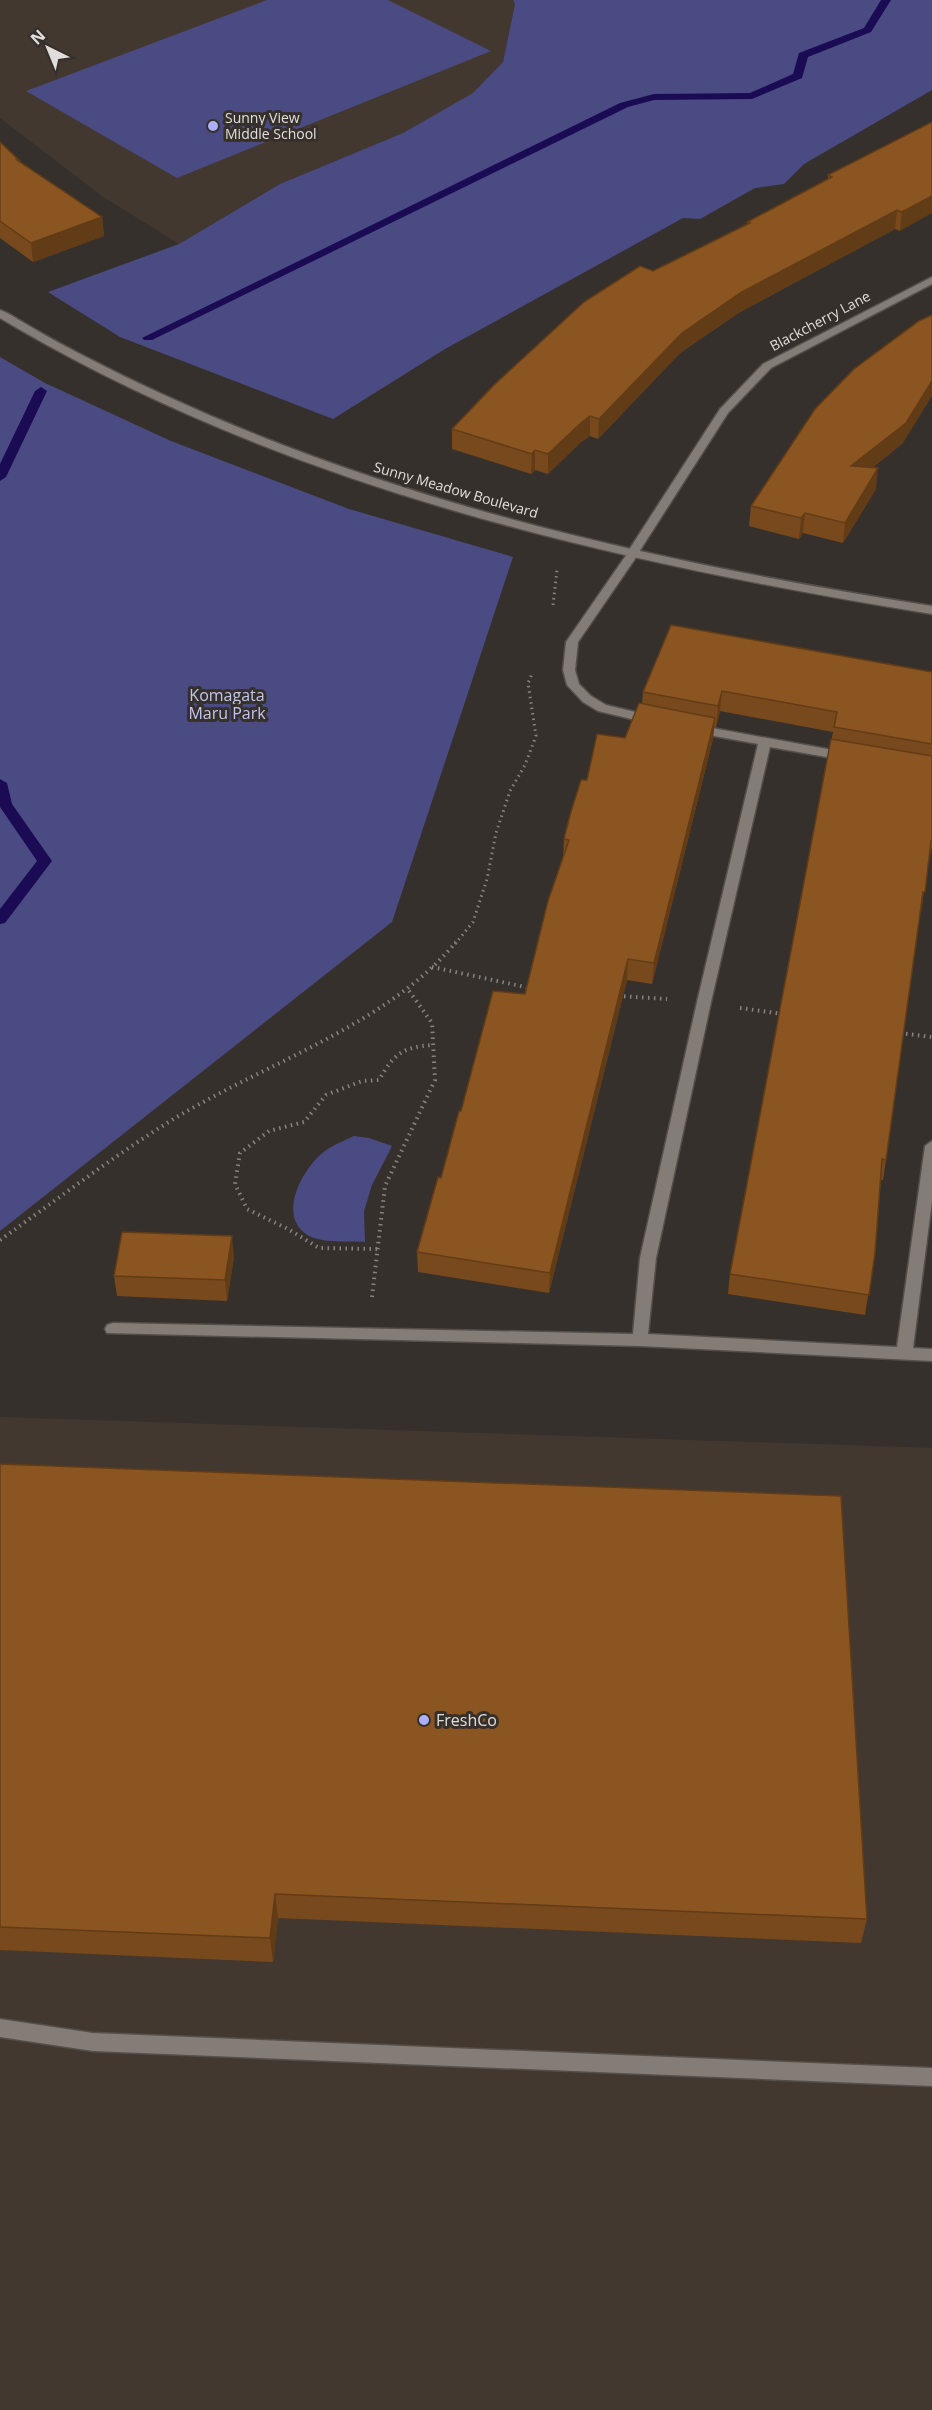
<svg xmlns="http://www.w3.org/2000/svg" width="932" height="2410" viewBox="0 0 932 2410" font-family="'Open Sans',sans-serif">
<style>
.built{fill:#433830}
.green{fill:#4a4b82}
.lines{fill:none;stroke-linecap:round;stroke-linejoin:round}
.stream{fill:#1b0b55;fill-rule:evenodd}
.service-casing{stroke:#544f4b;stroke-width:3}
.minor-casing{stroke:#544f4b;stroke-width:3}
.tertiary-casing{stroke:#544f4b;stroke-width:3}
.path-far1{stroke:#888380;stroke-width:3;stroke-dasharray:1.5 4;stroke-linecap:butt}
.path{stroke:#888380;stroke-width:4;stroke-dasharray:1.5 4.5;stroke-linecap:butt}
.service{fill:#837c77;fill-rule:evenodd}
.minor{fill:#837c77;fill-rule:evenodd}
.tertiary{fill:#837c77;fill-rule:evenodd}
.wall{fill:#78491c}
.shaded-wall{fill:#613c17}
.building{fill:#8b5521;stroke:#613c17;stroke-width:1.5}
.poi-dot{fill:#acaffb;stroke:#36302c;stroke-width:2}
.labels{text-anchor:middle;stroke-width:6;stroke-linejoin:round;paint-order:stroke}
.far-poi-label{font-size:14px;fill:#e1ddda;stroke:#36302c;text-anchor:start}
.far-street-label{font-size:14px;fill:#e1ddda;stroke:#36302c}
.park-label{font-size:16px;fill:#c1c5f0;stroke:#36302c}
.poi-label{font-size:16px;fill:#e1ddda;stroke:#36302c;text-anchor:start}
</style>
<rect width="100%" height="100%" fill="#36302c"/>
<!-- built -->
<g class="built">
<polygon points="0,0 513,0 515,4 503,62 474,93 403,133 280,184 179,244 102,196 0,118"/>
<polygon points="0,1417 932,1448 932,2410 0,2410"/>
</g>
<!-- green -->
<g class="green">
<polygon points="267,0 388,0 491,51 177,178 26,91"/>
<polygon points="513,0 932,0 932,90 804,164 784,184 755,188 700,219 683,218 445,349 333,419 120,337 48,292 179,244 280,184 403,133 473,93 503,62 515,4"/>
<polygon points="0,357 45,383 171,441 349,509 513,557 392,922 0,1231"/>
<path d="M354 1136 369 1138 392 1146 372 1185 364 1211 365 1242C348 1241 320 1244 306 1234 279 1214 301 1174 318 1157 328 1147 341 1142 354 1136Z"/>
</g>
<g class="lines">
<!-- stream -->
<g class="stream">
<polygon points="881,0 891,0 871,32 808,57 802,78 752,99 654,100 628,107 152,340 144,340 142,338 620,103 654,94 750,93 793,74 799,53 864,28"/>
<polygon points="41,387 47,391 6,477 0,481 0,464 35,391"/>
<polygon points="0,779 7,783 12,804 52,861 5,923 0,924 0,909 37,861 0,807"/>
</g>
<defs>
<g id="service">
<polygon points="633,550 639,553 578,642 575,670 579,684 591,696 606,705 656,717 658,720 656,723 652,724 598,711 583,702 567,685 563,670 566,642 629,551"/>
<polygon points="696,725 849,753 855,757 849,761 770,747 711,1002 656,1258 648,1334 897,1347 925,1146 932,1141 932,1201 913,1348 932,1349 932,1361 640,1346 107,1333 105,1329 107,1325 113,1323 633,1334 640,1258 697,1002 758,744 692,732 690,729 692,726"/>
<polygon points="0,2019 93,2033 932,2068 932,2086 93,2051 0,2037"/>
</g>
<polygon id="minor" points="932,277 932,284 771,368 728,413 637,555 629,555 627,553 720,409 763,364"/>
<path id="tertiary" d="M0 310C9 313 17 319 26 324 44 335 63 345 82 355 142 386 204 414 267 439 481 523 705 570 932 606V614C617 563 296 490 17 328L0 318Z"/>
</defs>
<!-- service casing -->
<use href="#service" class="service-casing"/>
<!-- minor casing -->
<use href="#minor" class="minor-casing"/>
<!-- tertiary casing -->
<use href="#tertiary" class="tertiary-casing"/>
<!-- path-far1 -->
<g class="path-far1">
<polyline points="553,605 557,570"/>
<polyline points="455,944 473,922 487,879 496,833 510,791 525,765 536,736 528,683 532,674"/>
</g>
<!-- path -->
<g class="path">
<polyline points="432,967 530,988"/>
<polyline points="618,996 667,999"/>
<polyline points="740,1008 783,1014"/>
<polyline points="900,1033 932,1037"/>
<path d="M0 1240C54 1202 108 1160 164 1125 256 1066 385 1028 456 942"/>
<path d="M377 1249 319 1248 288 1229 247 1209 235 1184 240 1153 269 1131 304 1122 326 1095 362 1081 379 1080C394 1054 402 1047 433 1045"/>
<polyline points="372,1297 385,1186 435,1080 432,1023 407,988"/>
</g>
<!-- service -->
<use href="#service" class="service"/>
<!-- minor -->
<use href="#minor" class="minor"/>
<!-- tertiary -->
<use href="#tertiary" class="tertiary"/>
</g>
<!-- wall -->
<g class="wall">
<polygon points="932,122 900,231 895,229 740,312 680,353 598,439 590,436 581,442 548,474 535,470 531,474 452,449 452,429 653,271 747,225 747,222 828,179 828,175"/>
<polygon points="0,142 19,160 20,162 102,217 104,236 33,262 0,238"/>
<polygon points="903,443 872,468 876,489 843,543 803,533 799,539 749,526 751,506"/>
<polygon points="932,672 932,846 929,862 928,862 921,913 920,913 886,1160 883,1180 881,1180 875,1253 865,1315 728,1294 730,1274 833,732 720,711 716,727 714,727 713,739 652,984 627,980 549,1293 418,1272 417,1252 441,1178 461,1111 525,994 563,857 564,839 587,780 625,738 642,704 643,692"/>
<polygon points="234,1257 227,1301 117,1296 114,1276"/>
<polygon points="0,1464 867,1919 861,1943 278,1918 273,1962 0,1950"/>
</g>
<!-- shaded-wall -->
<g class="shaded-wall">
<polygon points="932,196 932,213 900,231 902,212"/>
<polygon points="897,210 895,229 740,312 680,353 598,439 599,419 682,333 742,292"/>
<polygon points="102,217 104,236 33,262 31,243"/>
<polygon points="932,381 932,396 903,443 849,486 851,466"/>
<polygon points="590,416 590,436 581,442 548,474 548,454 582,422"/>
<polygon points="535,450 535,470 531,474 532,454"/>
<polygon points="878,468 876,489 843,543 845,523"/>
<polygon points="805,513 803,533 799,539 801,518"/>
<polygon points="722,691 720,711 716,727 718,706"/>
<polygon points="715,718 713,739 652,984 654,963"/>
<polygon points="628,959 627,980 549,1293 550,1273"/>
<polygon points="232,1236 234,1257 227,1301 225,1280"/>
<polygon points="275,1894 278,1918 273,1962 270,1938"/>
</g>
<!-- building -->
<g class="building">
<polygon points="932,122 932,196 902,212 897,210 742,292 682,333 599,419 590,416 582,422 548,454 535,450 532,454 452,429 494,385 584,302 640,266 653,271 750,223 747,222 832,177 828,175"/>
<polygon points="0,142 19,160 17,160 102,217 31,243 7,226 0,221"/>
<polygon points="932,315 932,381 906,423 851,466 878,468 845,523 805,513 801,518 751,506 815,409 854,369 919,321"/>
<polygon points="671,625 932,672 932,744 834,727 837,712 722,691 718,706 643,692"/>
<polygon points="639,703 715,718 654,963 628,959 550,1273 417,1252 438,1177 441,1178 459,1111 461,1111 493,991 525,994 548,901 569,840 564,839 570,815 581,780 587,780 597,734 625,738"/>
<polygon points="831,739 932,756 932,841 931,841 925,892 923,892 886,1160 882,1159 875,1253 869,1295 730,1274"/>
<polygon points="122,1232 232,1236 225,1280 114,1276"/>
<polygon points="0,1464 841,1496 867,1919 275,1894 270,1938 0,1927"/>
</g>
<!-- markers -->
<g class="poi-dot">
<circle cx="213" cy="126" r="6"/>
<circle cx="424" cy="1720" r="6"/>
</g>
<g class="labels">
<!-- far-poi labels -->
<g class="far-poi-label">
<text x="225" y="123">Sunny View<tspan x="225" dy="16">Middle School</tspan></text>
</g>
<!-- far-street labels -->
<g class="far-street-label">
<text transform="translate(820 321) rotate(-28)" y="5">Blackcherry Lane</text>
<text transform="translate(456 490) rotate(16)" y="5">Sunny Meadow Boulevard</text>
</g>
<!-- park labels -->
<g class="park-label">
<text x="227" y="701">Komagata<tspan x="227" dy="18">Maru Park</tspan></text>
</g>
<!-- poi labels -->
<g class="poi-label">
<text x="436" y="1726">FreshCo</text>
</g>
</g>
<!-- north arrow -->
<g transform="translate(48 48) rotate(317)" stroke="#36302c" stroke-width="4.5" paint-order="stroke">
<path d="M0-4.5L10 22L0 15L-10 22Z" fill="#e1ddda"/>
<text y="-9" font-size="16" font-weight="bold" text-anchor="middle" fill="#e1ddda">N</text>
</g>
</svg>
